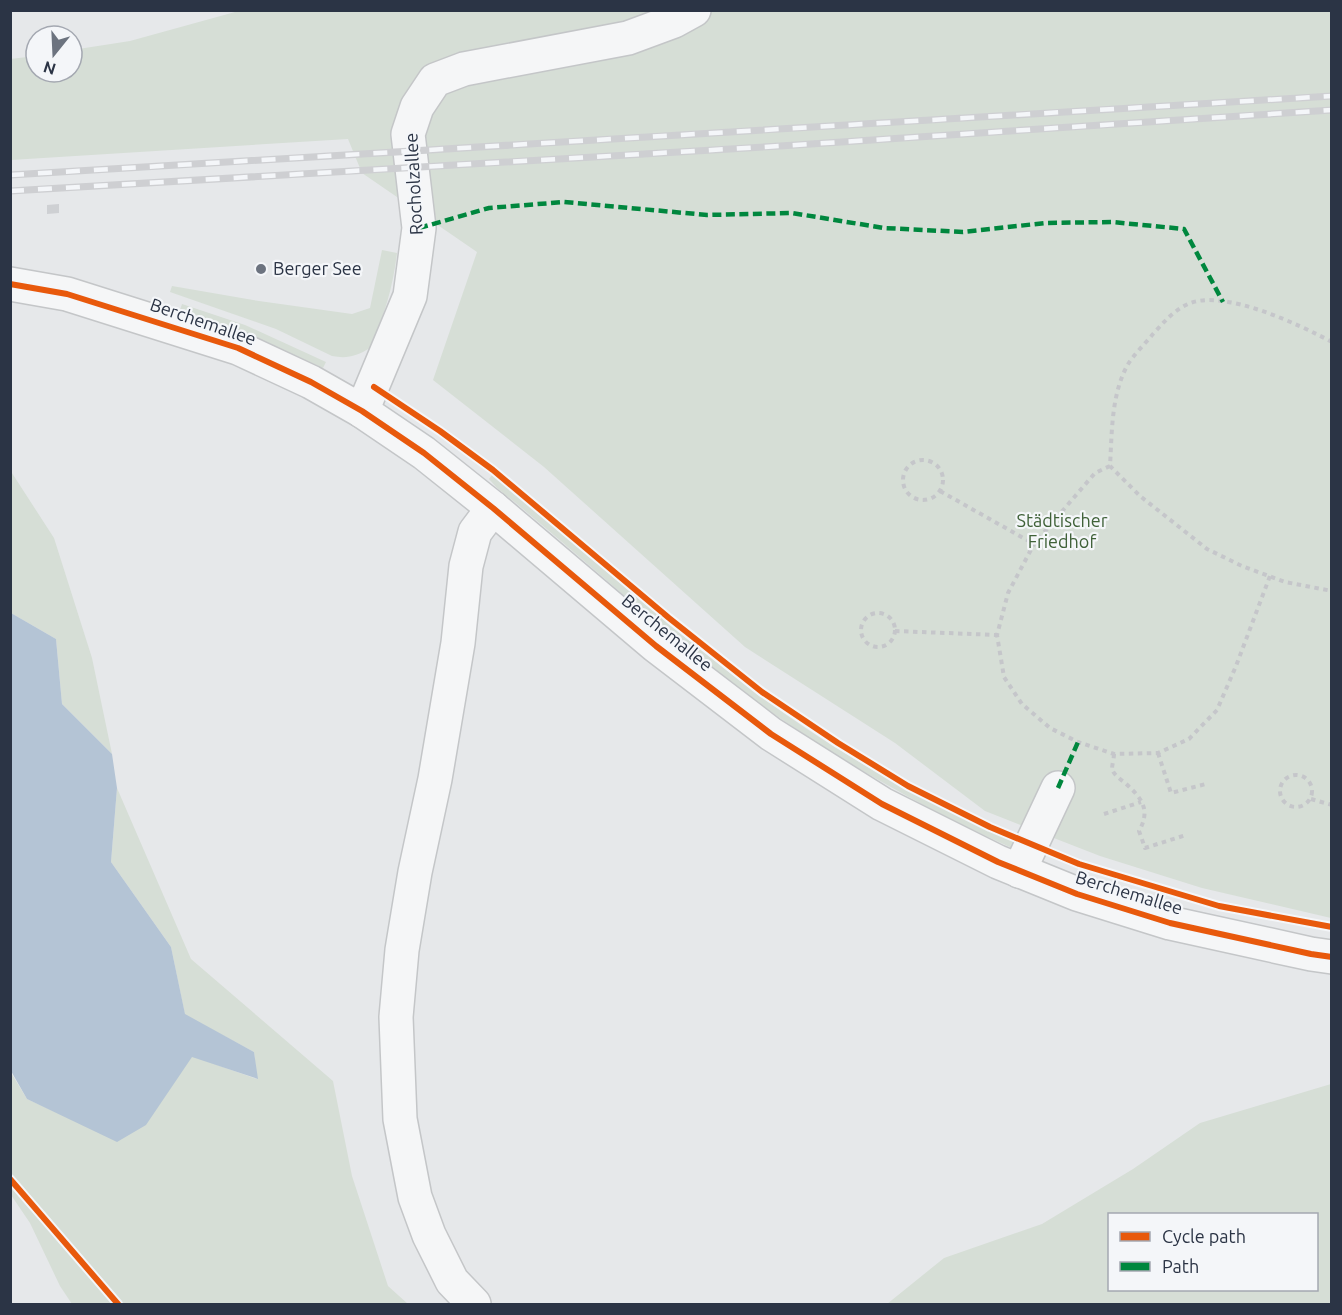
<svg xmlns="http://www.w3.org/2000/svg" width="1342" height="1315" viewBox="0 0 1342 1315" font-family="Ubuntu,sans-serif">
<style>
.green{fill:#d6ded6;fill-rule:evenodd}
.water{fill:#b4c4d5}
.building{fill:#ced0d3}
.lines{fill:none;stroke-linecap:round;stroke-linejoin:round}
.minor-casing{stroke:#c4c6c8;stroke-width:36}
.path{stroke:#c5c6ca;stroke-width:4;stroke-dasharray:4.5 4.5;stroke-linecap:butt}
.minor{stroke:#f5f6f7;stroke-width:33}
.rail-casing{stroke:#cecfd2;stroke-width:7}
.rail{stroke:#f4f6f9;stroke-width:4.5;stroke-dasharray:14;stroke-linecap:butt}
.quiet{stroke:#00873e;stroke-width:4.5;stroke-dasharray:9 4.5;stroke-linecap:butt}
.cycleway-casing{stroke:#f4f6f9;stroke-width:10}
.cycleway{stroke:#e8590c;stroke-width:6}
.poi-dot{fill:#6c737f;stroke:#f4f6f9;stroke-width:2}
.labels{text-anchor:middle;stroke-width:4.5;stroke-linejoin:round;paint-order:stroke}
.street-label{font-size:18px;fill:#2b3445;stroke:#f4f6f9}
.poi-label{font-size:18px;fill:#2b3445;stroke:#f4f6f9;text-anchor:start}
.park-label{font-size:18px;fill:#3f6138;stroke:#f4f6f9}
</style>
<rect width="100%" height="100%" fill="#e6e8ea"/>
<!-- green -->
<g class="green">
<polygon points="331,10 1331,11 1331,918 1202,888 1100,856 985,811 895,743 745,647 544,467 433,380 477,252 362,173 348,139 11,160 10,59 36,56 36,72 72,72 72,50 130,41 235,12"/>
<path d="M382 250 397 253C393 287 384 317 370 348 357 356 347 359 332 356L276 329 170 292 172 286 259 301 352 314 370 308Z"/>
<polygon points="182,304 245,325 326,362 323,368 235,328 180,310"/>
<polygon points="10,470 54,538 92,658 112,754 62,704 56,639 11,613"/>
<path d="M492 475C596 560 695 653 807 729 873 773 942 810 1014 842L1012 848C916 805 826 753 742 691 656 628 580 554 497 488L489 479Z"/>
<polygon points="117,788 191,959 333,1081 352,1176 388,1286 408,1304 72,1304 60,1286 30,1223 11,1195 10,1071 27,1099 71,1119 170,1087 192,1056 257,1079 254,1052 185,1015 171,947 111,862"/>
<path d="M1331 1084V1304H887L944 1258 1042 1224 1133 1169 1200 1123ZM1110 1214H1316V1290H1110Z"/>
</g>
<!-- water -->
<polygon class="water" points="11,613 56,639 62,704 112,754 117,788 111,862 171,947 185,1014 254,1052 258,1079 192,1057 146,1125 117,1142 27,1099 11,1071"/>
<!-- building -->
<polygon class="building" points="59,204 59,213 47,214 47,205"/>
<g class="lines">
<defs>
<g id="minor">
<polyline points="10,284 67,294 238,348 311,382 362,411 424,453 493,508 656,646 771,734 882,804 998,862 1077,894 1170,923 1311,954 1332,957"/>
<polyline points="362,411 410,296 419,228 408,134 417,107 435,80 464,69 628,38 674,21 694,10"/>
<polyline points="1019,871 1058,788"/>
<polyline points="474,1304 452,1281 429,1235 415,1197 400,1119 396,1017 402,950 415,872 435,779 458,643 466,566 475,532 493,508"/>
</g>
</defs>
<!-- minor casing -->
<use href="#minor" class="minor-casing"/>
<!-- path -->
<g class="path">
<path d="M1332 342C1300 325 1223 288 1188 304 1173 311 1164 322 1153 334 1145 344 1133 355 1127 366 1111 396 1112 433 1110 466L1140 496 1207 549 1242 566 1285 582 1332 591"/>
<circle cx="923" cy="480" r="20"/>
<polyline points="1110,466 1095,473 1034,544 1008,593 997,635 1004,677 1022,704 1050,728 1078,742 1114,754 1158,753 1189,739 1217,710 1236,666 1270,576"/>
<polyline points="940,491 1034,544"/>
<circle cx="878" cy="630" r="17"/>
<polyline points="895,631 997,635"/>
<polyline points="1158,753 1171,793 1206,784"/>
<path d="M1114 754C1114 758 1112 765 1112 769 1114 775 1120 779 1125 783 1142 798 1151 810 1139 831L1145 848 1186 835"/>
<circle cx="1296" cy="791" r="16"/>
<polyline points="1311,799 1332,805"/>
<polyline points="1104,814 1141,802"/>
</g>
<!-- minor -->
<use href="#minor" class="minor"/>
<defs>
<g id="rail">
<polyline points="10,175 1332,96"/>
<polyline points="10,191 780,146 1332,110"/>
</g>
</defs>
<!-- rail casing -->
<use href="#rail" class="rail-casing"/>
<!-- rail -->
<use href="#rail" class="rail"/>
<!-- quiet -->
<g class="quiet">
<polyline points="419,228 489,208 564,202 707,215 792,213 884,228 963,232 1045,223 1112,222 1184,229 1223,302"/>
<polyline points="1058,788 1078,742"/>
</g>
<defs>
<g id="cycleway">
<polyline points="10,284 67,294 238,348 311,382 362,411 424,453 493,508 656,646 771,734 882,804 998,862 1077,894 1170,923 1311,954 1332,957"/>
<polyline points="374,387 440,431 493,470 669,618 762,692 838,743 908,786 990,827 1079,864 1219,906 1332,927"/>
<polyline points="10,1179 118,1304"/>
</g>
</defs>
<!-- cycleway casing -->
<use href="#cycleway" class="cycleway-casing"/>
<!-- cycleway -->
<use href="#cycleway" class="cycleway"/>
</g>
<!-- markers -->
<circle class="poi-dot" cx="261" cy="269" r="6"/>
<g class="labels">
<!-- street labels -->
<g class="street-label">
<text transform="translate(414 184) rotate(-93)" y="6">Rocholzallee</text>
<text transform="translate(203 322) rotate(19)" y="6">Berchemallee</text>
<text transform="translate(667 633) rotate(39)" y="6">Berchemallee</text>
<text transform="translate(1129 893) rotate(17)" y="6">Berchemallee</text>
</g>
<!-- poi labels -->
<g class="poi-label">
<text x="273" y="275">Berger See</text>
</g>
<!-- park labels -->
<g class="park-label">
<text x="1062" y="527">Städtischer<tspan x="1062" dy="21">Friedhof</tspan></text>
</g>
</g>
<!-- border -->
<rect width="1342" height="1315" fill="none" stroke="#2b3445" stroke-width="24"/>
<!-- legend -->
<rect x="1108" y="1213" width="210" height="78" fill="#f4f6f9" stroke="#a4a8b1" stroke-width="1.5"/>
<rect x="1120" y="1232" width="30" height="9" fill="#e8590c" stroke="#a4a8b1" stroke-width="1.5"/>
<text x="1162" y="1243" font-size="18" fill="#2b3445">Cycle path</text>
<rect x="1120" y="1262" width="30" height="9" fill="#00873e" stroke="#a4a8b1" stroke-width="1.5"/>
<text x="1162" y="1273" font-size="18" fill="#2b3445">Path</text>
<!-- north arrow -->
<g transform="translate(54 54) rotate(198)"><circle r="28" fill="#f4f6f9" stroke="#a4a8b1" stroke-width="1.5"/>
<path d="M0-4.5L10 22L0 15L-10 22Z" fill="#6c737f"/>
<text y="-9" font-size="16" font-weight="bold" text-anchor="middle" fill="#2b3445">N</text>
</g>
</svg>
